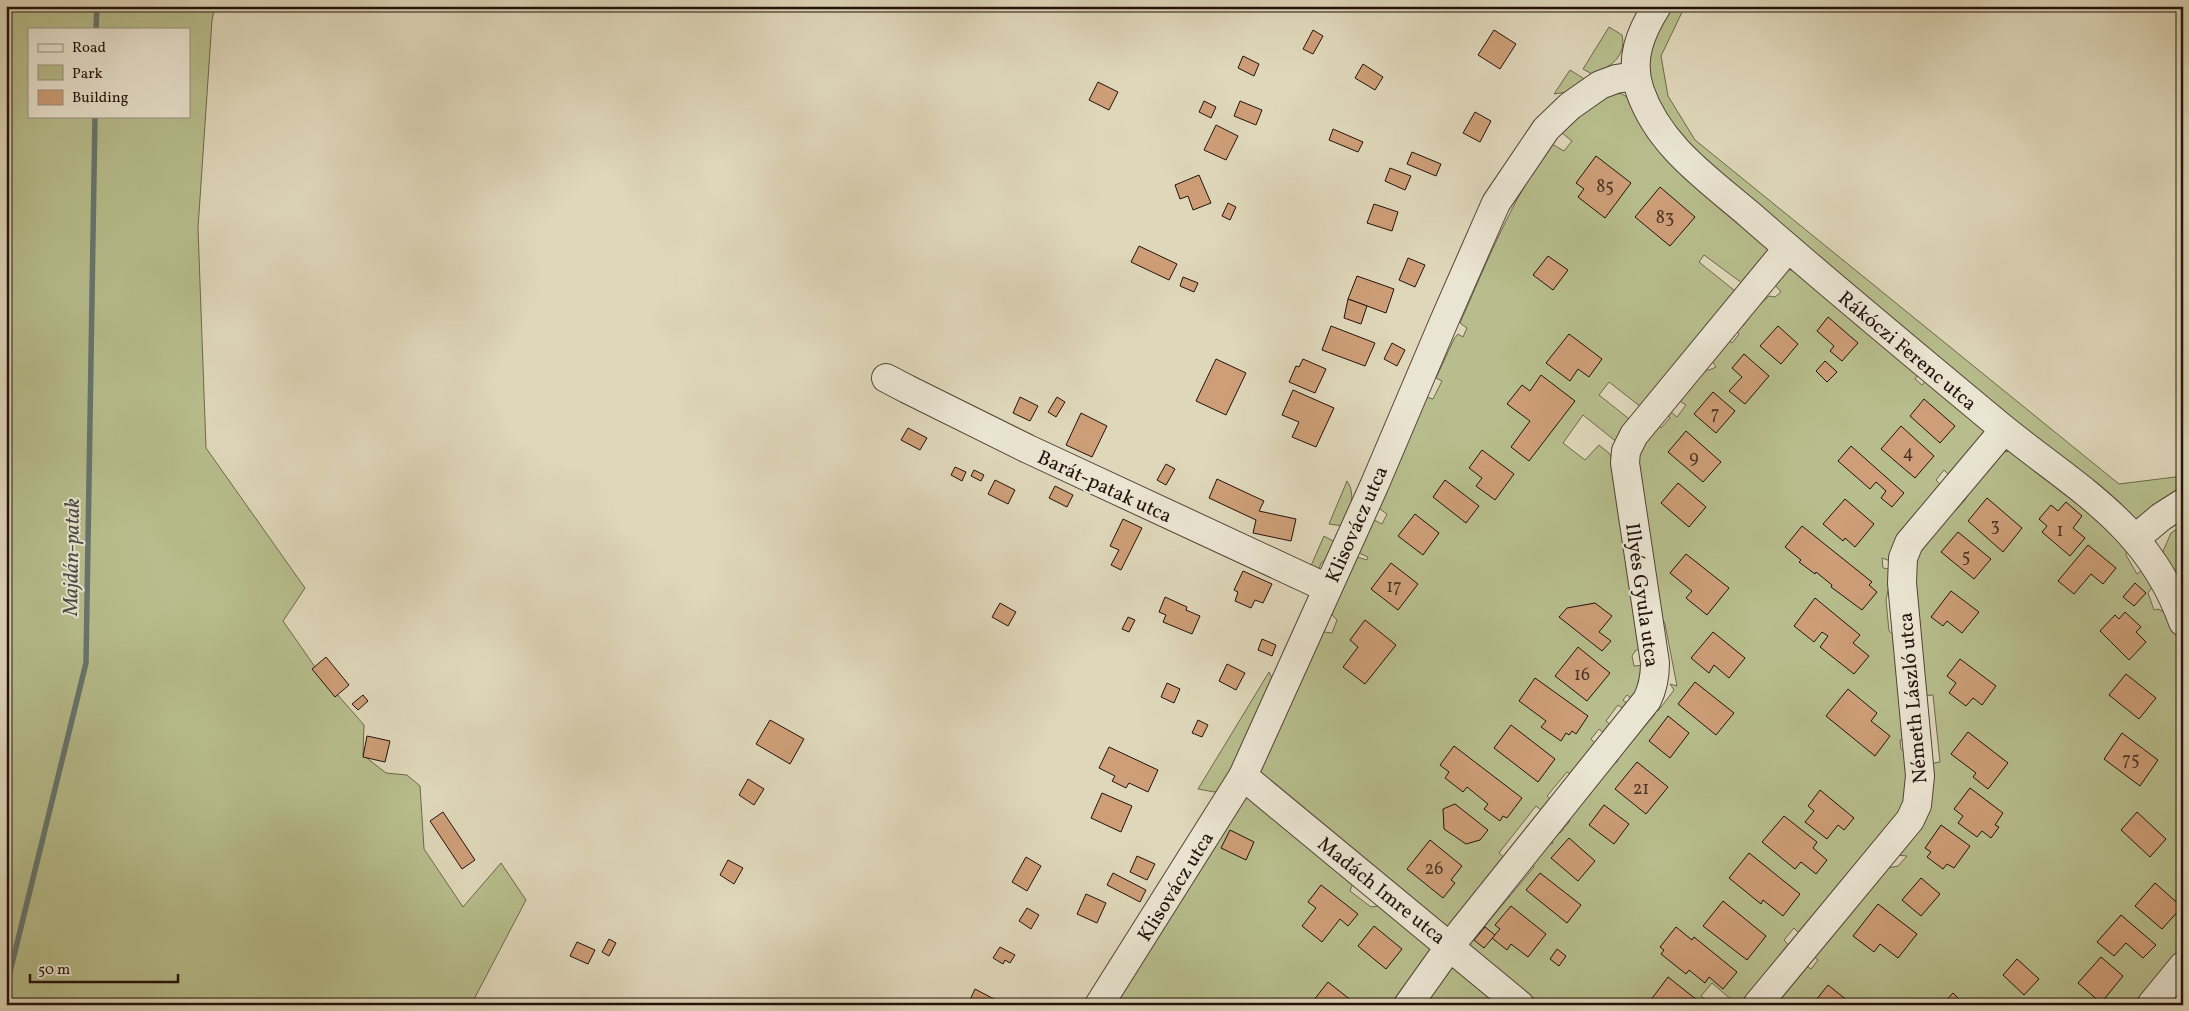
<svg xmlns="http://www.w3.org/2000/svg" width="2189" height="1011" viewBox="0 0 2189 1011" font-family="Vollkorn,serif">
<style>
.green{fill:#b7bd8c;stroke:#6d684c;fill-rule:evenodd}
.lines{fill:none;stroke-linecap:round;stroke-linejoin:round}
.stream{stroke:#66766f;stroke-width:5.5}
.building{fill:#cd9e77;stroke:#23120b}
.minor-casing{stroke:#524337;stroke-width:30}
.minor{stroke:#eae5d2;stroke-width:28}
.labels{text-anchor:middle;stroke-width:4;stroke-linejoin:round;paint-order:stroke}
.number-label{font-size:18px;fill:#4e3526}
.street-label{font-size:20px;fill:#23120b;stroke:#eae5d2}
.water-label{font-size:21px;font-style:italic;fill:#4a4c45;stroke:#eae5d2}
</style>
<rect width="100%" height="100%" fill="#dfd7ba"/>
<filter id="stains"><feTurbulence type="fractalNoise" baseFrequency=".004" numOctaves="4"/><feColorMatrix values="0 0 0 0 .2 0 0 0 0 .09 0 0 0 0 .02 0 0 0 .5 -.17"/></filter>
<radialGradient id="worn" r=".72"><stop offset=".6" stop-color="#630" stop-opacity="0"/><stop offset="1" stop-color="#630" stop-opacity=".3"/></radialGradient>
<!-- green -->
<g class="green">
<path d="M6 6H215L212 20 198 228 206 448 305 588 283 621 322 677 364 725 363 755 386 773 407 775 420 786 424 849 463 907 501 863 526 900 471 1005H6ZM29 29H189V116H29Z"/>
<polygon points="1665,6 1685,6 1661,56 1668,96 1695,140 2119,484 2183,476 2183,496 2134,522 2099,485 2064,461 1684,149 1656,104 1645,71"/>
<path d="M1609 27 1622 35C1627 57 1609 68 1592 74L1583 69Z"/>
<polygon points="1570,70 1586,80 1572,91 1554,94"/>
<path d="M1615 93 1622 94 1630 99 1771 248 1746 286 1704 255 1699 262 1740 295 1641 407 1609 382 1599 395 1633 422 1618 443 1583 415 1563 443 1585 460 1599 445 1610 454 1616 475 1645 648 1636 650 1632 656 1634 666 1645 665 1635 701 1627 695 1623 700 1633 708 1627 712 1618 705 1606 721 1613 727 1606 735 1599 729 1591 739 1597 745 1572 775 1567 772 1547 796 1551 800 1542 811 1536 806 1499 853 1507 860 1452 929H1442L1261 781 1257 765 1322 634 1324 632 1332 633 1337 620 1332 615V610L1357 557 1367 560 1368 557 1359 553 1372 519 1382 524 1387 514 1377 507 1426 397 1433 399 1442 381 1436 378 1454 339 1458 334 1463 337 1467 328 1460 323C1487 262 1512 198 1552 144L1564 151 1572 141 1562 133 1592 102Z"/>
<polygon points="1786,270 1798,270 1922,370 1915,379 1922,385 1929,377 1985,431 1952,478 1944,470 1936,480 1945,489 1893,562 1882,558 1883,568 1890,569 1894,589 1888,590 1886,600 1889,631 1894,635 1909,740 1900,740 1901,749 1908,756 1908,806 1803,937 1794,928 1784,940 1792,949 1743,1005 1733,1001 1712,983 1701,996 1712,1005 1532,1005 1469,948 1470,944 1534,867 1528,860 1547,843 1552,844 1553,842 1548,839 1555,833 1560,833 1564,829 1558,824 1559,822 1565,827 1570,821 1564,815 1572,816 1588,796 1584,792 1598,784 1614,762 1617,762 1622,750 1626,749 1627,745 1629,745 1627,739 1632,741 1655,714 1650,712 1654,708 1658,711 1674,690 1670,684 1677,686 1665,624 1658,609 1634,464 1656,423 1661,428 1670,418 1666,412 1671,412 1677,417 1686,405 1678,400 1699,370 1709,370 1716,367 1710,358 1727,339 1732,343 1739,334 1734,328 1738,322 1743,326 1758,306 1769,296 1775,297 1781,292 1775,285 1781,279 1779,274"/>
<path d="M2014 451 2083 503 2127 548 2126 555 2137 574 2144 569 2153 586 2148 593 2154 610 2158 609C2189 620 2183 696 2183 724H2180L2183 741V951L2135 1005H1768L1805 965 1811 969 1818 960 1812 955 1883 869 1898 866 1907 856 1897 855 1927 764 1940 762 1933 695 1920 696 1911 565 1943 516 1954 512 1965 500 1974 483 1994 465 1993 462 2001 452Z"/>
<path d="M1347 481C1357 495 1349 513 1343 526L1329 524Z"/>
<polygon points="2183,525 2183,598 2160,558 2171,533"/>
<polygon points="1324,536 1335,542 1330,557 1321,563 1317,574 1310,568"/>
<polygon points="1269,672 1277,688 1222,789 1214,792 1198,789"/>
<polygon points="1246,795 1353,883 1350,891 1371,907 1384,905 1435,948 1402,1005 1108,1005"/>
<polygon points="1448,966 1459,967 1506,1005 1420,1005"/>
</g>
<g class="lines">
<!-- stream -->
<g class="stream">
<polyline points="96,29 97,6"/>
<polyline points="6,988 86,663 95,116"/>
</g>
</g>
<!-- building -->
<g class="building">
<polygon points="1313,30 1323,36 1313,54 1303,49"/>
<polygon points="1494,30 1516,44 1500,69 1478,55"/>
<polygon points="1243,56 1259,64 1254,76 1238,68"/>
<polygon points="1363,64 1383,77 1375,90 1355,78"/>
<polygon points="1098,82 1118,92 1109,110 1089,100"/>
<polygon points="1204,101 1216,107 1211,118 1199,112"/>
<polygon points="1240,101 1262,110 1256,125 1234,116"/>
<polygon points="1475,112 1491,121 1480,142 1463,133"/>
<polygon points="1216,125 1238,136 1226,160 1204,150"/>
<polygon points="1333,129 1363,142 1358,152 1329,140"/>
<polygon points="1412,152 1441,164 1436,176 1407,164"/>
<polygon points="1596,156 1631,183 1605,218 1578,197 1584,189 1576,183"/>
<polygon points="1390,168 1411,176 1405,190 1385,181"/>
<polygon points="1199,175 1211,203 1193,210 1188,196 1180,199 1175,185"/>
<polygon points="1660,187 1695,217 1670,246 1635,217"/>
<polygon points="1228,203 1236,207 1230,220 1222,216"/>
<polygon points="1374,204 1398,212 1392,231 1367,223"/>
<polygon points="1139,246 1177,264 1169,280 1131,262"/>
<polygon points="1548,256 1568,270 1553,290 1533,275"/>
<polygon points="1408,258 1425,265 1415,287 1399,280"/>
<polygon points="1357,276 1394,289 1386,313 1348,299"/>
<polygon points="1183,277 1198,283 1194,292 1180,286"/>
<polygon points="1348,299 1367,306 1361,324 1344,318"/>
<polygon points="1828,317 1858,343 1842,361 1830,351 1834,346 1817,331"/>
<polygon points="1331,326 1375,343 1365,366 1322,350"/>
<polygon points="1778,326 1798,344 1781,364 1760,346"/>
<polygon points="1569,334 1602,359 1589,377 1578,369 1570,381 1546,363"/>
<polygon points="1392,343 1405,350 1397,366 1384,359"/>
<polygon points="1744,354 1769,376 1745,404 1729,391 1742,377 1732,368"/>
<polygon points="1216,359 1246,373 1226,415 1196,401"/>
<polygon points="1303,359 1326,369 1315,393 1289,382 1296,366 1299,367"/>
<polygon points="1825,361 1837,372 1827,382 1816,371"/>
<polygon points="1541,375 1575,401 1529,461 1511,447 1530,421 1507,404 1522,385 1530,391"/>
<polygon points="1293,390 1334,408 1316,447 1292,437 1299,422 1282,415"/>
<polygon points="1713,392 1735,411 1716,433 1694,414"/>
<polygon points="1020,397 1038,406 1030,421 1013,413"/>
<polygon points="1057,397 1065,402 1056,417 1048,412"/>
<polygon points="1924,399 1955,426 1940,443 1910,416"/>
<polygon points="1081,413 1107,426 1092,457 1066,445"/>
<polygon points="1901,426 1934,456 1915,478 1881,449"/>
<polygon points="908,428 927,438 920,450 901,440"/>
<polygon points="1686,431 1721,462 1703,482 1668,452"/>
<polygon points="1851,446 1904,493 1892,507 1881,498 1886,491 1876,482 1870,489 1838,461"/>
<polygon points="1482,450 1514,474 1495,500 1476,486 1482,478 1469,468"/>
<polygon points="1166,464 1175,469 1166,485 1157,480"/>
<polygon points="955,467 966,472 962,481 951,475"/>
<polygon points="974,470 984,475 981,481 971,476"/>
<polygon points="1217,479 1264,501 1259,511 1296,519 1291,541 1253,533 1256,520 1209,498"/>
<polygon points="995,480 1015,490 1008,504 988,494"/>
<polygon points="1445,480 1479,506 1466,523 1433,497"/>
<polygon points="1678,483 1706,507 1689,527 1661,503"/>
<polygon points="1055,486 1073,495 1067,507 1049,498"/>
<polygon points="1987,498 2022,528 2003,552 1968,521"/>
<polygon points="1845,499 1874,524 1855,547 1845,538 1843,541 1823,524"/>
<polygon points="2066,502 2082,516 2073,528 2085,538 2070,556 2042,532 2047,526 2039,519 2051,505 2058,511"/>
<polygon points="1415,514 1439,533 1423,555 1398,536"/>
<polygon points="1123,519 1142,528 1121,570 1111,565 1119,550 1110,546"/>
<polygon points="1802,526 1872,582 1869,585 1877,592 1862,610 1831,587 1832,585 1816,572 1815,574 1799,562 1801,560 1785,547"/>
<polygon points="1958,532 1991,559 1974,579 1941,552"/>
<polygon points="2088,545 2116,568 2103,584 2091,574 2074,594 2058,581"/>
<polygon points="1686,554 1729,588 1707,615 1686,598 1692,591 1670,573"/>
<polygon points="1391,563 1418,584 1398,610 1371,589"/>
<polygon points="1243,571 1272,584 1263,603 1255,600 1251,608 1235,601 1238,592 1234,590"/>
<polygon points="2135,583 2146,593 2134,606 2123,597"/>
<polygon points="1951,591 1979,612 1962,633 1947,621 1943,626 1931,617"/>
<polygon points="1165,597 1187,607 1186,610 1200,616 1192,634 1163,622 1166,615 1159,612"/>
<polygon points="1815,598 1860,635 1853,643 1869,656 1854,674 1820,647 1828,636 1822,632 1814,642 1794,626"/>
<polygon points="1000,603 1016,612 1008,626 992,617"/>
<polygon points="1595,603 1612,616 1599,632 1611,641 1602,651 1559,617 1567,608"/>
<polygon points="2125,612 2141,627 2136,632 2146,642 2129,660 2100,631 2115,615 2119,619"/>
<polygon points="1128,617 1135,620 1129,632 1122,629"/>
<polygon points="1365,620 1396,645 1365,684 1343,667 1358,647 1350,640"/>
<polygon points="1713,632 1745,658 1729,678 1714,665 1709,673 1691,658"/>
<polygon points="1262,639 1276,645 1272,656 1258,650"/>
<polygon points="1578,647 1610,673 1587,701 1555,676"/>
<polygon points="326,657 349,685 335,697 312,669"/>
<polygon points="1960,659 1996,686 1982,705 1973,698 1966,706 1949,693 1956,683 1947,676"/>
<polygon points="1227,664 1245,673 1236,690 1219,681"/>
<polygon points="2126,674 2156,698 2139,719 2109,695"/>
<polygon points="1535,678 1588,716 1576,734 1572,731 1569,735 1566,733 1561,741 1541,727 1546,721 1519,701"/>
<polygon points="1695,682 1734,713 1716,735 1678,704"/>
<polygon points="1167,683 1180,689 1174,703 1161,697"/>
<polygon points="1848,689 1877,713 1871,721 1890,736 1875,756 1826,716"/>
<polygon points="363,695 368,701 358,710 352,704"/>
<polygon points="1668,716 1689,733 1670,758 1649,741"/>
<polygon points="770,720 804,739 790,764 756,744"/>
<polygon points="1198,720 1208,725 1202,737 1192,733"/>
<polygon points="1511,725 1555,759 1538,782 1494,748"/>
<polygon points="1968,732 2008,763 1988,789 1973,777 1976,773 1951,754"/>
<polygon points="2122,733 2158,760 2140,786 2104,759"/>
<polygon points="367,736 390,741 385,762 363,757"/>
<polygon points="1454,746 1522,798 1507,818 1503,816 1500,821 1484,809 1488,804 1467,787 1463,792 1445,778 1449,772 1440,765"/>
<polygon points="1109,747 1158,770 1148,792 1129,783 1126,788 1112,781 1115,776 1099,768"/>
<polygon points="1637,762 1668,787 1646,814 1615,789"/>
<polygon points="748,779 764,789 754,805 739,795"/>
<polygon points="1970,788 2003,813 1995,825 1999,827 1991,838 1982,831 1977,837 1958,823 1963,816 1954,809"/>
<polygon points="1820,790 1854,818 1844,830 1838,825 1827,839 1805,822 1814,811 1808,806"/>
<polygon points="1102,793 1132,806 1121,832 1091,818"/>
<polygon points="1455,804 1488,830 1480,840 1466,844 1444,829 1443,809"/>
<polygon points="1604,805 1629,824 1614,844 1589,825"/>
<polygon points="443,812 475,860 462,869 430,821"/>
<polygon points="2137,812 2166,839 2150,857 2121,830"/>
<polygon points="1784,816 1817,842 1813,848 1827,860 1816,874 1801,862 1795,869 1762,842"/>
<polygon points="1941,825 1970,846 1954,868 1947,864 1943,869 1927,857 1931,852 1925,848"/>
<polygon points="1230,830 1254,842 1246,860 1221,848"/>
<polygon points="1569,838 1595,861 1578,881 1551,858"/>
<polygon points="1430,840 1462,866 1451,880 1455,883 1443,898 1407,869"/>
<polygon points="1749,853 1800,894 1783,916 1763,900 1761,904 1729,878"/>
<polygon points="1137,856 1155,864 1147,880 1130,872"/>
<polygon points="1026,857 1041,866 1027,891 1012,882"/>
<polygon points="728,860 743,868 734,884 720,875"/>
<polygon points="1113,873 1146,890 1140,902 1107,885"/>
<polygon points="1540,873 1581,905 1567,923 1526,890"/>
<polygon points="1921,878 1940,894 1921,916 1902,900"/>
<polygon points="2155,883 2182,907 2162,929 2135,906"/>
<polygon points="1321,885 1358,914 1348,926 1340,919 1322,942 1302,926 1316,908 1308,902"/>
<polygon points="1086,894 1106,903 1097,923 1077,914"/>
<polygon points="1723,901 1766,936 1747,960 1703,926"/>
<polygon points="1878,904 1917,934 1898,958 1880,944 1874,952 1853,936"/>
<polygon points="1511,906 1546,934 1528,957 1511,944 1507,950 1492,938 1500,929 1495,925"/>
<polygon points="1027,908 1039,915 1031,929 1019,921"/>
<polygon points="2121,915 2156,945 2143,958 2126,943 2114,956 2097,942"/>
<polygon points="1374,926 1402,949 1386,969 1358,946"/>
<polygon points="1485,927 1495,935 1484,948 1474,940"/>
<polygon points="1676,927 1692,940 1694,937 1737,972 1723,989 1709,977 1705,983 1689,970 1686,974 1661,954 1664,950 1660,947"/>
<polygon points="609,939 616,943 609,956 602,952"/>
<polygon points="577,942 595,950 588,964 570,956"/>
<polygon points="1000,947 1015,955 1010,963 1005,960 1003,964 993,958"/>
<polygon points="1557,949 1566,956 1559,966 1550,959"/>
<polygon points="2101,957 2123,976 2101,1003 2078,983"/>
<polygon points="2017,959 2039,979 2024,995 2003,975"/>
<polygon points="1668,977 1702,1004 1701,1005 1655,1005 1650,1001"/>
<polygon points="1328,982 1357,1005 1310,1005"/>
<polygon points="1828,985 1853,1005 1812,1005"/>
<polygon points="975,989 994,999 991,1005 975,1005 969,1002"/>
<polygon points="1953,993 1965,1005 1942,1005"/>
</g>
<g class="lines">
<defs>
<g id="minor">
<path d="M1657 6C1640 33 1629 60 1640 91 1659 146 1708 179 1750 215 1830 285 1912 353 1994 421 2070 485 2147 521 2183 622"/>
<polyline points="886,378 907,389 1028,449 1327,588"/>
<polyline points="2136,538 2161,517 2183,503"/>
<polyline points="1243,776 1520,1005"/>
<polyline points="1099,1005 1243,776 1374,486 1445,319 1496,203 1546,129 1570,106 1600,85 1616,79 1635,76"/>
<path d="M1408 1005 1450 946 1647 700C1653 688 1655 677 1655 663L1625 463 1626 451 1634 435 1788 248"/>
<polyline points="1757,1005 1910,820 1917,805 1920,776 1902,583 1903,558 1909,543 2004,430"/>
<polyline points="2151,1005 2183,966"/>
</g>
</defs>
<!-- minor casing -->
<use href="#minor" class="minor-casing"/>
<!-- minor -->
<use href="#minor" class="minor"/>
</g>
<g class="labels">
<!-- number labels -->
<g class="number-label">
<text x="1605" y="192">85</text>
<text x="1665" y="223">83</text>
<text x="1715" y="419">7</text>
<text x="1908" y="458">4</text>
<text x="1694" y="463">9</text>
<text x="1995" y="531">3</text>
<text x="2060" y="536">1</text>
<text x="1966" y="562">5</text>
<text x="1394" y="592">17</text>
<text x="1582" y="680">16</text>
<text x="2131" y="765">75</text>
<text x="1641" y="794">21</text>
<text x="1434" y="874">26</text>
</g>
<!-- street labels -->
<g class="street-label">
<text transform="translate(1908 350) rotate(40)" y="7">Rákóczi Ferenc utca</text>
<text transform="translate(1105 486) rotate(25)" y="7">Barát-patak utca</text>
<text transform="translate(1356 524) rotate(-66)" y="7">Klisovácz utca</text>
<text transform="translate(1643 595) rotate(82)" y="7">Illyés Gyula utca</text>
<text transform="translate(1912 698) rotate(-95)" y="7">Németh László utca</text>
<text transform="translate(1175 886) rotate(-58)" y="7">Klisovácz utca</text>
<text transform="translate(1382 890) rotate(39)" y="7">Madách Imre utca</text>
</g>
<!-- water labels -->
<g class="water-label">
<text transform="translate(71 557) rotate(-89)" y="7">Majdán-patak</text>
</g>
</g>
<!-- margin -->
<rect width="2189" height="1011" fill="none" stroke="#dfd7ba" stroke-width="25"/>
<rect x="8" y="8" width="2174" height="996" fill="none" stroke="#23120b" stroke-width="2.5"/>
<rect x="12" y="12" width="2164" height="986" fill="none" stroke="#23120b"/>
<!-- legend -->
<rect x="28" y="28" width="162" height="90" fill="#eae5d2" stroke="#9a9182"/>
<rect x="38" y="44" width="25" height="8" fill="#eae5d2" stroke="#9a9182"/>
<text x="72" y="52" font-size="15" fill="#23120b">Road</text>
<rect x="38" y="65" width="25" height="15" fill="#b7bd8c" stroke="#9a9182"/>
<text x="72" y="78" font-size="15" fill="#23120b">Park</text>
<rect x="38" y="90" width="25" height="15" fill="#cd9e77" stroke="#9a9182"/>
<text x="72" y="102" font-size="15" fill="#23120b">Building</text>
<!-- scale -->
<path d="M30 974v8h148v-8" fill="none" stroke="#23120b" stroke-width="2.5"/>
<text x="38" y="974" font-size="15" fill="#23120b" stroke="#eae5d2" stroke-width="4" paint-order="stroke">50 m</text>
<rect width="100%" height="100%" filter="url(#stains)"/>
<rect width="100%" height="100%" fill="url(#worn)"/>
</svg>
